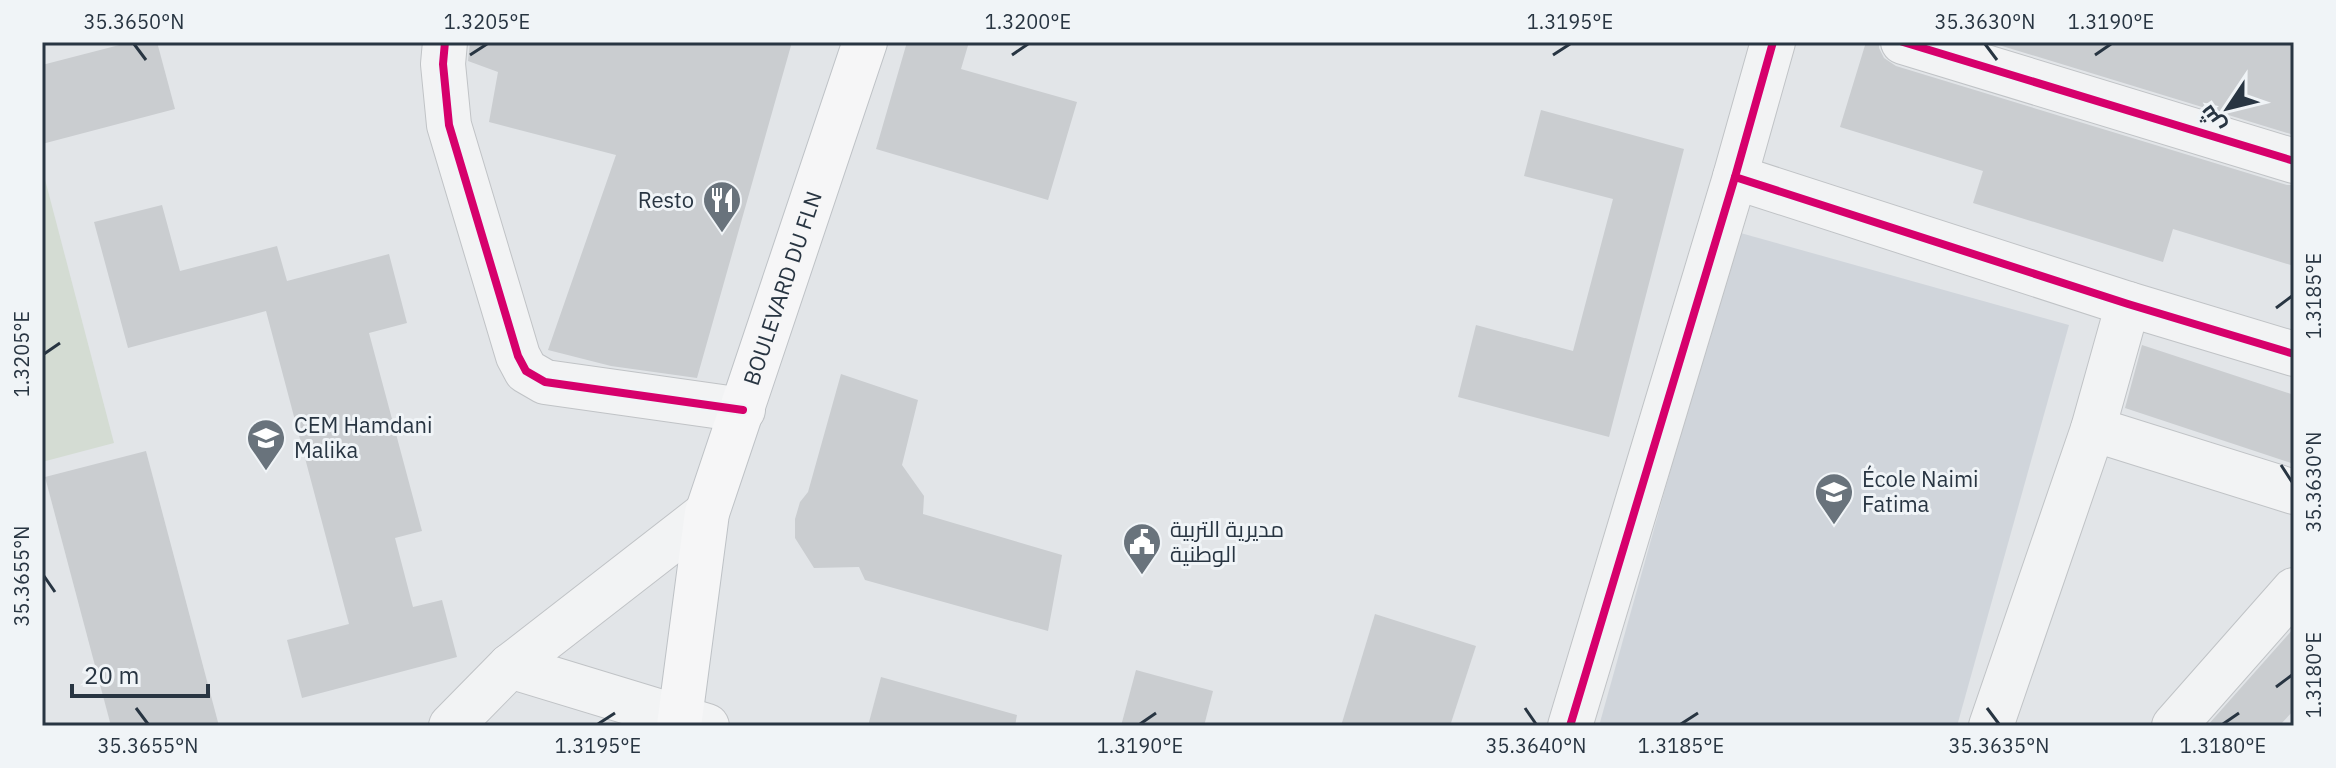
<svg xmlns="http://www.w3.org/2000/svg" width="2336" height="768" viewBox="0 0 2336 768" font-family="'IBM Plex Sans',Cairo,sans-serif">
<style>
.built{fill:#d0d5db}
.green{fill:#d4dcd3}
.building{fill:#cacdd0}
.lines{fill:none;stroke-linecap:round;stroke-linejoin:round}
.minor-casing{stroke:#c0c3c6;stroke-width:46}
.primary-casing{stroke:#bec2c6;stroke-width:46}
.minor{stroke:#f2f3f4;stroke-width:44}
.primary{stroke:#f6f6f7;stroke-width:44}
.cycleway-casing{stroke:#f0f4f7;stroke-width:13}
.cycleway{stroke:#d6006c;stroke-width:8}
.ticks{fill:none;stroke:#283542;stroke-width:3}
.labels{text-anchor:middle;stroke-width:6;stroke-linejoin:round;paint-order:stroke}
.poi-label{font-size:22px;fill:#283542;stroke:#f0f4f7;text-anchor:start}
.street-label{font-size:22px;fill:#283542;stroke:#f0f4f7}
.neatline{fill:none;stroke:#283542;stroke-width:3}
.ticks-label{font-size:20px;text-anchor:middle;fill:#283542}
</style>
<rect width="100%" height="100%" fill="#e2e5e8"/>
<!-- built -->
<polygon class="built" points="1737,232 2069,325 1957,726 1599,726"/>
<!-- green -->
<polygon class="green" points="42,168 114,443 42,462"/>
<!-- building -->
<g class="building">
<polygon points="131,42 157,42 175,109 42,144 42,65"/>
<polygon points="470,42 792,42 697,378 611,366 548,350 616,155 489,122 498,72 468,61"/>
<polygon points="907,42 969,42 961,69 1077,102 1048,200 876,149"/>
<polygon points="1866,42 1879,42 1879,48 1884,58 1896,66 2287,185 2294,185 2294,266 2173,229 2163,262 1973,203 1983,171 1840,127"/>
<polygon points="1989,42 2294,42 2294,135"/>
<polygon points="1541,110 1684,149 1609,437 1458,397 1476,325 1573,351 1613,199 1524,176"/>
<polygon points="162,205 180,271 277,246 287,281 389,254 407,323 369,333 422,531 395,538 413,607 442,600 457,657 302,698 287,640 349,624 266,311 128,348 94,222"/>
<polygon points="2142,345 2294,395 2294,464 2125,408"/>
<polygon points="841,374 918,400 902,465 924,496 923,514 1062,555 1048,631 865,580 859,567 814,568 795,538 795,519 800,502 808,492"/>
<polygon points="146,451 219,726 111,726 45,477"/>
<polygon points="1375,614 1476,646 1450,726 1341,726"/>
<polygon points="2294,628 2294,710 2279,726 2207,726"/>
<polygon points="1136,670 1213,691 1204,726 1121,726"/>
<polygon points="881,677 1017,715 1015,726 868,726"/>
</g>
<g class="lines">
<defs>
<g id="minor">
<polyline points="445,42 443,64 449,125 518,356 526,371 545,382 743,410"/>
<polyline points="1773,42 1735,177 2128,304 2294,354"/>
<polyline points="1903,42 2294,161"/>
<polyline points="2128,304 2093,429 2294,492"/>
<polyline points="510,666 707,726"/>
<polyline points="451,726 510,666 707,513"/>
<polyline points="1570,726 1735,177"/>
<polyline points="1991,726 2093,429"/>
<polyline points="2174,726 2294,590"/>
</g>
<g id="primary">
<path id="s1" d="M679 726 707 513 865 42"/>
</g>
</defs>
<!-- minor casing -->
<use href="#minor" class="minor-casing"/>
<!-- primary casing -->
<use href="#primary" class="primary-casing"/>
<!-- minor -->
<use href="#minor" class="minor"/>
<!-- primary -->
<use href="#primary" class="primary"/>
<defs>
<g id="cycleway">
<polyline points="445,42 443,64 449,125 518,356 526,371 545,382 743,410"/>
<polyline points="1773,42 1735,177 2128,304 2294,354"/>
<polyline points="1903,42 2294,161"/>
<polyline points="1570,726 1735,177"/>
</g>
</defs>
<!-- cycleway casing -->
<use href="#cycleway" class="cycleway-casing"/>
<!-- cycleway -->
<use href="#cycleway" class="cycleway"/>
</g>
<!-- ticks -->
<path class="ticks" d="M134 44 146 60M1985 44 1997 60M470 55 487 44M1012 55 1028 44M1553 55 1570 44M2095 55 2111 44M2276 308 2292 296M44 354 60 343M2281 465 2292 482M44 576 55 592M2276 687 2292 675M136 708 148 724M1525 708 1536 724M1987 708 1999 724M598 724 615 713M1140 724 1156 713M1681 724 1698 713M2223 724 2239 713"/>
<!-- icons -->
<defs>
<symbol id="restaurant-pin" viewBox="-11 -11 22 30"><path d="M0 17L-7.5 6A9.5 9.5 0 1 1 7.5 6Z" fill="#69737c" stroke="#f0f4f7"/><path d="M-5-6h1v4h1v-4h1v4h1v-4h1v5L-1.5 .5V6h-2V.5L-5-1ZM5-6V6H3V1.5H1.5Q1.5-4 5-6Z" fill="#fff"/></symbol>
<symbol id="school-pin" viewBox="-11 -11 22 30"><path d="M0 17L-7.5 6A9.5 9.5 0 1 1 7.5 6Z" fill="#69737c" stroke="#f0f4f7"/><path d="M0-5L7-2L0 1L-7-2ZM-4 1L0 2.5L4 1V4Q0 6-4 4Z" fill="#fff"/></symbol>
<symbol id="civic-pin" viewBox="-11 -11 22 30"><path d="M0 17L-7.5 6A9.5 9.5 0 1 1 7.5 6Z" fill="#69737c" stroke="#f0f4f7"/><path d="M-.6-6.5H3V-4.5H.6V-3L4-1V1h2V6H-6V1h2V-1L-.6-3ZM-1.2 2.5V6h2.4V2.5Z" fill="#fff"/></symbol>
</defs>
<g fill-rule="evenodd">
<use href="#restaurant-pin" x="700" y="178" width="44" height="60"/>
<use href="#school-pin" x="244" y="416" width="44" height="60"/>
<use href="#school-pin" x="1812" y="470" width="44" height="60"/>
<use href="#civic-pin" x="1120" y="520" width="44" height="60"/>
</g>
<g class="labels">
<!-- poi labels -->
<g class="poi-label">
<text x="694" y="208" text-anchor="end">Resto</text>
<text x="294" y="433">CEM Hamdani<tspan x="294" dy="25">Malika</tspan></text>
<text x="1862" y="487">École Naimi<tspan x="1862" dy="25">Fatima</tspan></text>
<text x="1170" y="537">مديرية التربية<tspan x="1170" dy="25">الوطنية</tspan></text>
</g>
<!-- street labels -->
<g class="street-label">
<text dy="8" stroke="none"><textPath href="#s1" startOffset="452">BOULEVARD DU FLN</textPath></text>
</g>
</g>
<!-- border -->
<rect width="2336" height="768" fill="none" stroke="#f0f4f7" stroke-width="88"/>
<!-- north arrow -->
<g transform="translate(2228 108) rotate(235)" stroke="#f0f4f7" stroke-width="6" paint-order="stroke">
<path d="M0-6L14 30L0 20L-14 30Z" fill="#283542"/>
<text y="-12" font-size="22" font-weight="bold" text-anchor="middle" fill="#283542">ش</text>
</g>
<!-- scale -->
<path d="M72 684v12h136v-12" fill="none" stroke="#283542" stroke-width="4"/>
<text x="84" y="684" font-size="24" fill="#283542" stroke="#f0f4f7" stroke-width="6" paint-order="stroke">20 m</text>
<rect x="44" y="44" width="2248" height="680" class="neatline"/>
<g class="ticks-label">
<text x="134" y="29">35.3650°N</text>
<text x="487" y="29">1.3205°E</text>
<text x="1028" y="29">1.3200°E</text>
<text x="1570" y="29">1.3195°E</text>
<text x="1985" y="29">35.3630°N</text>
<text x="2111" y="29">1.3190°E</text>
<text transform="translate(2314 296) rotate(-90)" y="7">1.3185°E</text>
<text transform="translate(22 354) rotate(-90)" y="7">1.3205°E</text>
<text transform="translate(2314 482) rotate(-90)" y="7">35.3630°N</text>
<text transform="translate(22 576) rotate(-90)" y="7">35.3655°N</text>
<text transform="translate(2314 675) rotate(-90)" y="7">1.3180°E</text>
<text x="148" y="753">35.3655°N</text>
<text x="598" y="753">1.3195°E</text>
<text x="1140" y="753">1.3190°E</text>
<text x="1536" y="753">35.3640°N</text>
<text x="1681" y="753">1.3185°E</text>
<text x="1999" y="753">35.3635°N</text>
<text x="2223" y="753">1.3180°E</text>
</g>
</svg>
